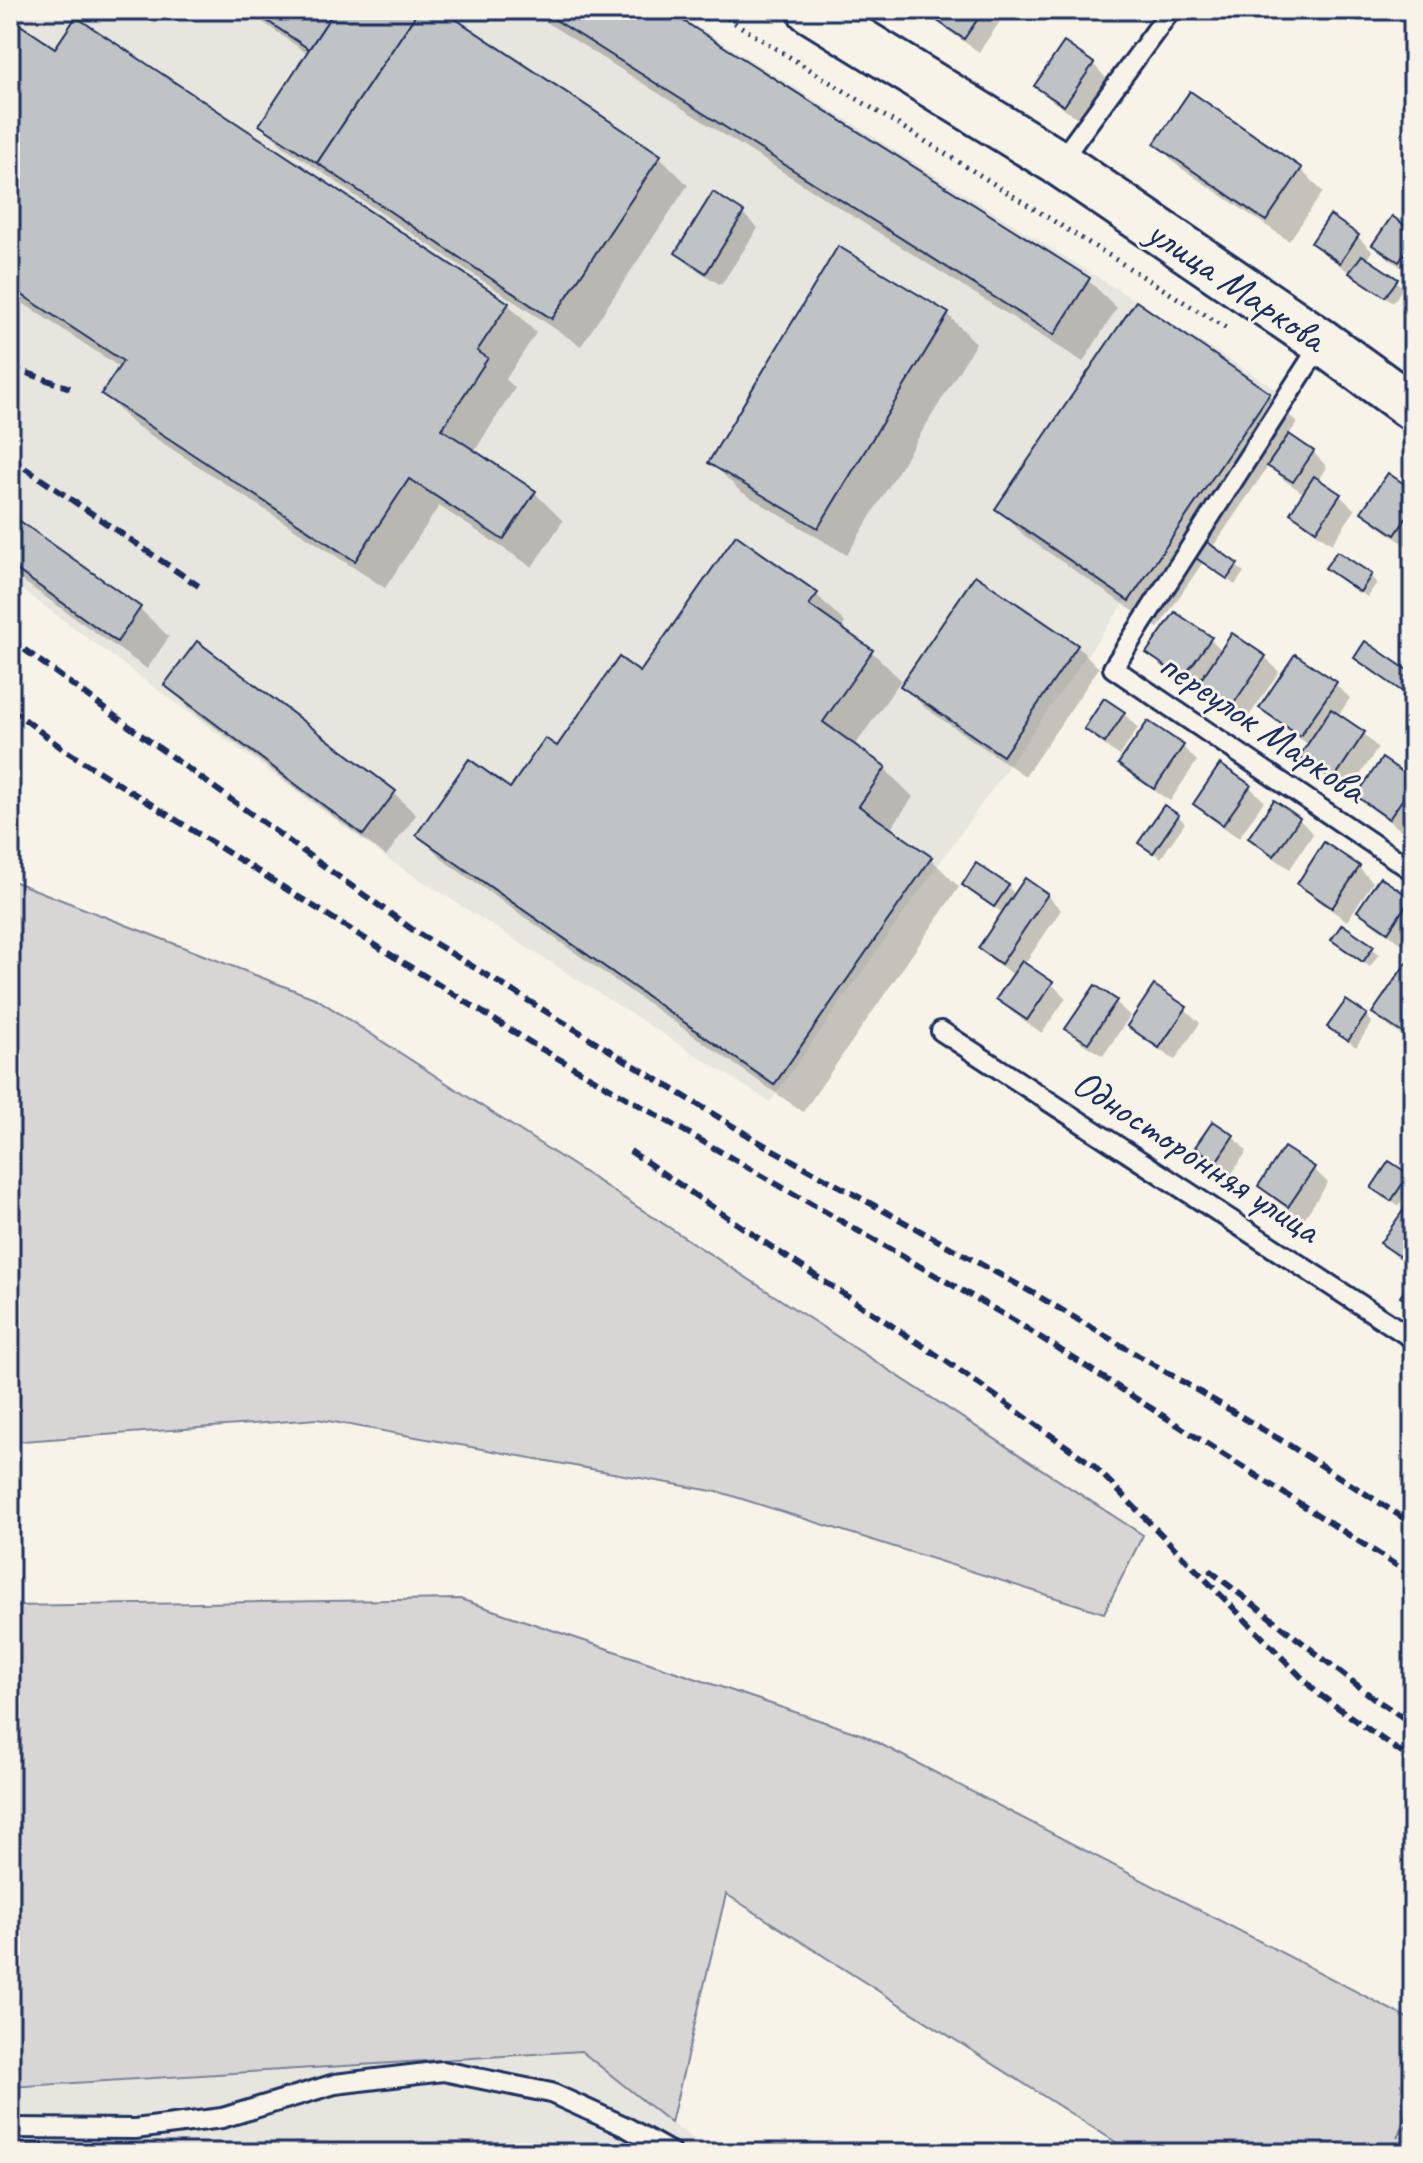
<svg xmlns="http://www.w3.org/2000/svg" width="1423" height="2163" viewBox="0 0 1423 2163" font-family="Caveat,sans-serif">
<style>
.built{fill:#e6e5de}
.green{fill:#d7d6d4;stroke:#798299;stroke-width:2}
.shadow{fill:#0003}
.building{fill:#c0c3c5;stroke:#1b2f5e;stroke-width:2}
.lines{fill:none;stroke-linecap:round;stroke-linejoin:round}
.lane-casing{stroke:#1b2f5e;stroke-width:24}
.secondary-casing{stroke:#1b2f5e;stroke-width:50}
.path{stroke:#1b2f5e;stroke-width:5;stroke-dasharray:2 6;stroke-linecap:butt}
.lane{stroke:#f7f3e8;stroke-width:18}
.secondary{stroke:#f7f3e8;stroke-width:44}
.rail{stroke:#1b2f5e;stroke-width:6;stroke-dasharray:12 6;stroke-linecap:butt}
.labels{text-anchor:middle;stroke-width:6;stroke-linejoin:round;paint-order:stroke}
.street-label{font-size:40px;fill:#1b2f5e;stroke:#f7f3e8}
</style>
<rect width="100%" height="100%" fill="#f7f3e8"/>
<filter id="ink" filterUnits="userSpaceOnUse"><feTurbulence type="fractalNoise" baseFrequency=".0125" numOctaves="2"/><feDisplacementMap in="SourceGraphic" scale="16" xChannelSelector="R" yChannelSelector="G"/><feConvolveMatrix kernelMatrix="1 2 1 2 8 2 1 2 1" color-interpolation-filters="sRGB"/></filter>
<g filter="url(#ink)">
<!-- built -->
<g class="built">
<polygon points="10,10 671,10 1276,389 770,1102 391,861 10,581"/>
<polygon points="581,2051 671,2123 713,2153 10,2153 10,2087"/>
</g>
<!-- green -->
<g class="green">
<polygon points="10,880 317,999 1143,1535 1104,1613 723,1493 317,1419 10,1442"/>
<polygon points="460,1599 863,1735 1413,2021 1413,2096 1397,2138 1413,2116 1413,2153 1133,2153 726,1894 671,2123 581,2051 10,2087 10,1606"/>
</g>
<!-- shadow -->
<g class="shadow">
<polygon points="246,10 439,10 659,156 688,185 581,346 348,191 341,185 283,146 261,124 308,54"/>
<polygon points="527,10 662,10 1088,280 1117,308 1083,362"/>
<polygon points="940,10 1008,10 979,52 950,32 936,17"/>
<polygon points="10,12 34,37 508,304 536,333 506,379 515,388 474,452 534,492 563,521 532,567 439,506 385,588 132,423 104,394 121,368 21,302 10,319"/>
<polygon points="1093,64 1107,79 1079,119 1051,100 1037,86"/>
<polygon points="1190,94 1301,170 1323,192 1289,241 1178,166 1156,144"/>
<polygon points="714,195 743,214 758,228 721,285 692,267 677,252"/>
<polygon points="1413,234 1413,275 1389,259 1375,244"/>
<polygon points="1357,236 1372,251 1366,260 1403,287 1393,303 1328,257 1313,242"/>
<polygon points="948,315 976,343 847,555 740,491 711,462"/>
<polygon points="1269,394 1297,423 1288,436 1313,452 1327,467 1317,481 1340,496 1355,510 1332,544 1307,527 1292,513 1305,494 1284,480 1269,465 1212,548 1244,572 1235,585 1203,562 1158,628 1026,537 998,509"/>
<polygon points="1413,493 1413,543 1410,548 1378,526 1364,512"/>
<polygon points="10,517 140,609 169,637 147,669 10,572"/>
<polygon points="1328,568 1370,576 1377,583 1367,597"/>
<polygon points="817,595 845,623 841,630 872,652 901,680 854,747 884,768 913,797 890,830 931,859 959,887 803,1112 447,863 418,835 510,791 641,674"/>
<polygon points="1210,639 1223,651 1265,657 1279,672 1245,722 1213,701 1201,689 1199,691 1163,667 1149,653"/>
<polygon points="1077,646 1099,668 1025,776 924,707 903,685"/>
<polygon points="1335,684 1350,698 1338,716 1364,734 1378,748 1348,793 1316,771 1302,756 1309,745 1276,722 1261,708"/>
<polygon points="167,685 394,793 416,815 386,856 188,707"/>
<polygon points="1124,714 1138,728 1120,756 1101,743 1086,729"/>
<polygon points="1183,747 1197,761 1170,801 1135,778 1121,764"/>
<polygon points="1413,782 1413,819 1404,832 1373,810 1359,796"/>
<polygon points="1249,786 1264,801 1239,838 1210,818 1195,804"/>
<polygon points="1178,816 1185,823 1161,858 1148,849"/>
<polygon points="1299,819 1313,834 1290,869 1265,852 1251,838"/>
<polygon points="1359,868 1373,882 1347,921 1314,898 1299,884"/>
<polygon points="1380,879 1413,902 1413,931 1404,945 1374,925 1359,910"/>
<polygon points="964,885 1008,887 1016,895 1047,895 1061,910 1024,965 1051,983 1066,998 1042,1033 1013,1013 998,998 1014,975 995,962 981,948 1004,914"/>
<polygon points="1333,940 1372,948 1379,954 1370,967"/>
<polygon points="1413,956 1413,1043 1389,1027 1375,1012"/>
<polygon points="1116,1002 1130,1016 1103,1056 1082,1043 1068,1029"/>
<polygon points="1185,1009 1200,1023 1175,1060 1144,1040 1130,1025"/>
<polygon points="1366,1016 1372,1022 1356,1047 1330,1027"/>
<polygon points="1214,1124 1233,1137 1247,1151 1231,1175 1212,1162 1198,1147"/>
<polygon points="1285,1149 1314,1169 1328,1183 1303,1220 1275,1200 1260,1186"/>
<polygon points="1408,1176 1413,1181 1413,1184 1398,1206 1374,1188"/>
<polygon points="1413,1212 1413,1268 1397,1257 1383,1243"/>
</g>
<!-- building -->
<g class="building">
<polygon points="251,10 335,10 309,49"/>
<polygon points="335,10 419,10 317,163 259,125"/>
<polygon points="419,10 442,10 661,155 552,319 317,163"/>
<polygon points="540,10 666,10 1090,278 1054,335"/>
<polygon points="938,10 984,10 964,39 933,18"/>
<polygon points="76,17 509,303 477,351 488,358 442,429 536,491 503,540 409,479 355,561 101,394 123,361 10,287 10,18 55,48"/>
<polygon points="1064,42 1094,63 1064,106 1034,86"/>
<polygon points="1190,91 1302,168 1266,221 1154,144"/>
<polygon points="713,192 744,212 706,273 675,253"/>
<polygon points="1330,215 1359,235 1340,263 1311,243"/>
<polygon points="1392,216 1413,231 1413,241 1399,262 1372,245"/>
<polygon points="838,246 949,313 818,528 708,463"/>
<polygon points="1362,255 1398,279 1385,297 1349,273"/>
<polygon points="1136,301 1270,393 1129,601 995,509"/>
<polygon points="1289,434 1314,451 1293,482 1267,466"/>
<polygon points="1388,473 1413,490 1413,508 1395,535 1361,512"/>
<polygon points="1314,476 1341,494 1316,531 1290,513"/>
<polygon points="10,514 141,607 117,642 10,565"/>
<polygon points="736,535 818,593 809,605 873,650 823,722 886,767 859,806 932,857 774,1085 416,835 469,759 510,788 545,738 557,746 619,657 640,672"/>
<polygon points="1207,542 1238,564 1227,579 1196,558"/>
<polygon points="1337,551 1372,574 1360,592 1325,568"/>
<polygon points="975,575 1078,645 1003,756 900,686"/>
<polygon points="1175,612 1212,637 1183,678 1146,653"/>
<polygon points="1232,633 1266,656 1230,709 1196,687"/>
<polygon points="197,641 396,791 363,835 164,685"/>
<polygon points="1365,641 1413,674 1413,693 1410,697 1354,658"/>
<polygon points="1295,654 1337,682 1300,736 1259,708"/>
<polygon points="1104,698 1125,712 1105,743 1084,729"/>
<polygon points="1331,709 1365,732 1333,780 1299,757"/>
<polygon points="1148,721 1184,745 1154,789 1118,764"/>
<polygon points="1382,758 1413,779 1413,784 1389,819 1356,796"/>
<polygon points="1220,764 1251,785 1223,825 1193,804"/>
<polygon points="1274,800 1300,818 1274,856 1248,838"/>
<polygon points="1164,805 1179,815 1153,853 1138,843"/>
<polygon points="1324,842 1360,866 1332,908 1297,884"/>
<polygon points="976,863 1009,885 994,907 962,885"/>
<polygon points="1380,877 1411,898 1388,932 1357,911"/>
<polygon points="1025,878 1048,894 1001,964 978,948"/>
<polygon points="1342,924 1374,946 1363,962 1331,940"/>
<polygon points="1413,953 1413,1040 1372,1013"/>
<polygon points="1022,961 1053,982 1027,1020 996,999"/>
<polygon points="1095,985 1117,1000 1088,1043 1065,1029"/>
<polygon points="1154,985 1187,1007 1159,1048 1127,1026"/>
<polygon points="1346,1000 1367,1014 1348,1041 1327,1027"/>
<polygon points="1213,1121 1234,1135 1216,1162 1195,1147"/>
<polygon points="1284,1147 1315,1167 1288,1207 1258,1186"/>
<polygon points="1389,1161 1409,1174 1391,1201 1371,1188"/>
<polygon points="1407,1205 1413,1209 1413,1243 1402,1258 1380,1243"/>
<polygon points="1413,1278 1413,1305 1400,1297"/>
<polygon points="10,2143 43,2143 42,2153 10,2153"/>
</g>
<g class="lines">
<defs>
<g id="lane">
<polyline points="1059,163 1171,10"/>
<polyline points="1322,342 1113,668 1413,871"/>
<polyline points="941,1031 1413,1339"/>
<polyline points="10,2128 135,2129 222,2118 335,2084 443,2071 551,2093 626,2127 672,2153"/>
</g>
<polyline id="secondary" points="810,10 1059,163 1322,342 1413,408"/>
</defs>
<!-- lane casing -->
<use href="#lane" class="lane-casing"/>
<!-- secondary casing -->
<use href="#secondary" class="secondary-casing"/>
<!-- path -->
<polyline class="path" points="714,10 1229,330"/>
<!-- lane -->
<use href="#lane" class="lane"/>
<!-- secondary -->
<use href="#secondary" class="secondary"/>
<!-- rail -->
<g class="rail">
<polyline points="10,367 70,388"/>
<polyline points="10,458 200,587"/>
<polyline points="10,639 123,722 413,930 759,1142 1033,1293 1289,1445 1413,1524"/>
<polyline points="10,708 63,749 533,1044 1015,1321 1413,1576"/>
<polyline points="630,1151 770,1246 946,1361 1093,1465 1316,1692 1413,1761"/>
<polyline points="1209,1570 1375,1699 1413,1724"/>
</g>
</g>
</g>
<g class="labels">
<!-- street labels -->
<g class="street-label">
<text transform="translate(1237 284) rotate(34)" y="14">улица Маркова</text>
<text transform="translate(1263 726) rotate(34)" y="14">переулок Маркова</text>
<text transform="translate(1197 1155) rotate(33)" y="14">Односторонняя улица</text>
</g>
</g>
<!-- margin -->
<rect width="1423" height="2163" fill="none" stroke="#f7f3e8" stroke-width="40"/>
<rect x="20" y="20" width="1383" height="2123" fill="none" stroke="#1b2f5e" stroke-width="3" filter="url(#ink)"/>
</svg>
